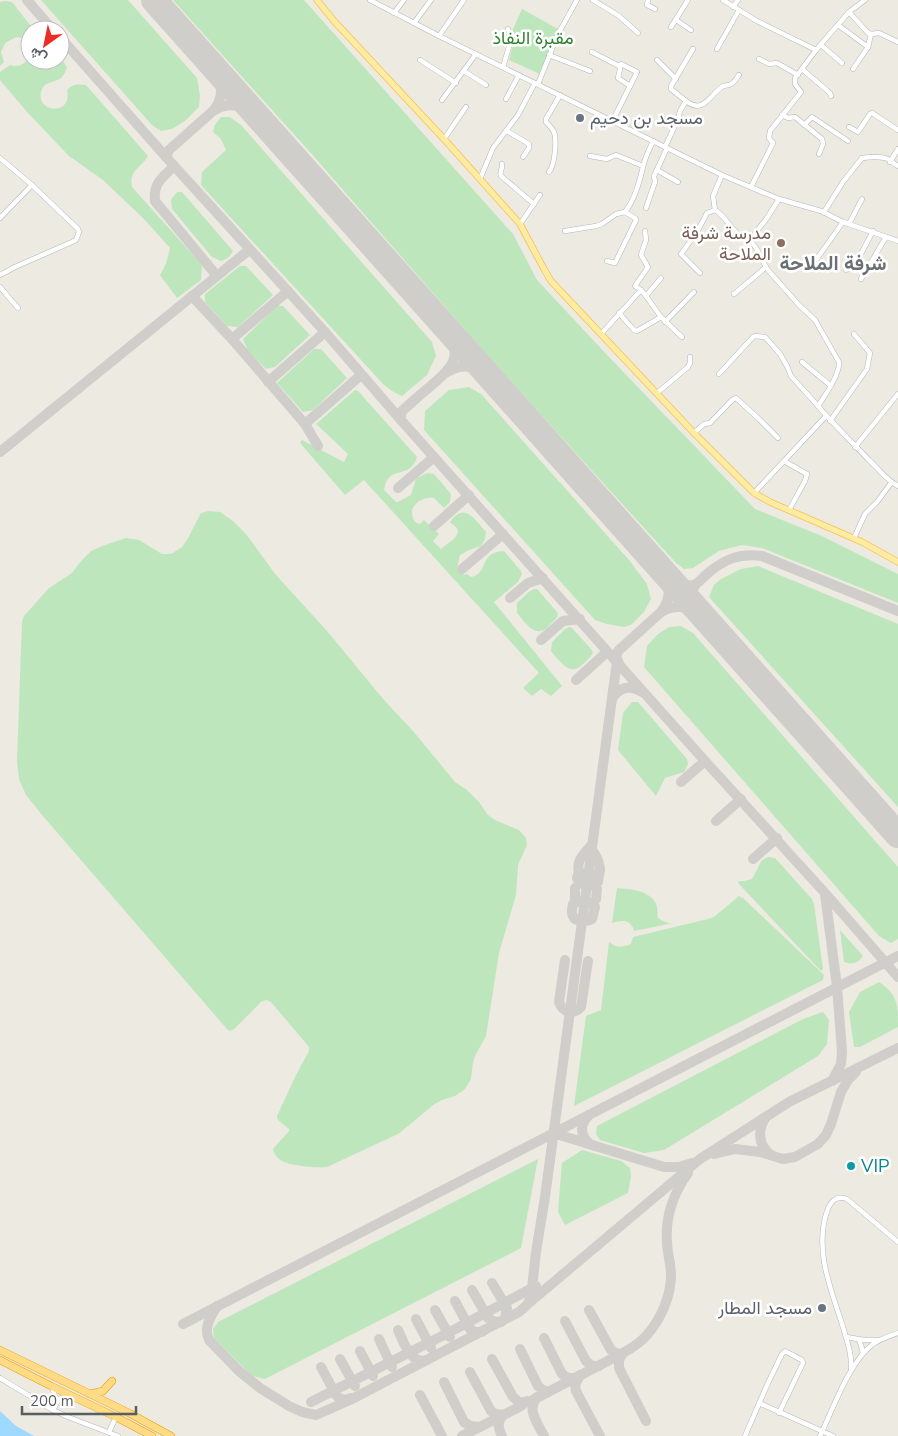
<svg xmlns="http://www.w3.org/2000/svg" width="898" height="1436" viewBox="0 0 898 1436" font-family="'Nunito Sans',Vazirmatn,sans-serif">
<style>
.green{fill:#bee6bc}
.water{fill:#9ed9ff}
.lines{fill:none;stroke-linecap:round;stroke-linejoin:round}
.taxiway{stroke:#d0ceca;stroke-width:10}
.runway{stroke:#d0ceca;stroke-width:26}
.minor-casing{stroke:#b4b7bc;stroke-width:5.5}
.major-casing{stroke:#f5c051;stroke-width:7}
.highway-casing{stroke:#ed9900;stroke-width:8}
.minor{stroke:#fff;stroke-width:4.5}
.major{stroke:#ffeca3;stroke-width:5.5}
.highway{stroke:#ffdb85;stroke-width:7}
.worship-dot{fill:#6b7280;stroke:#fff;stroke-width:2}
.education-dot{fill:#8d6e63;stroke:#fff;stroke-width:2}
.culture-dot{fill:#0f9aa8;stroke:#fff;stroke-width:2}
.labels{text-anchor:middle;stroke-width:5;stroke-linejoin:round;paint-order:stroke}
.park-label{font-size:18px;fill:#318231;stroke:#fff}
.worship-label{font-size:18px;fill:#5b616d;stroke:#fff;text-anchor:start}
.education-label{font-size:18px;fill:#785e54;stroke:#fff;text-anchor:end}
.culture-label{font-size:18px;fill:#0d838f;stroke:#fff;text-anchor:start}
.quarter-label{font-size:20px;font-weight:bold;fill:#6a7074;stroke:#fff}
</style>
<rect width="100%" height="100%" fill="#edeae1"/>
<!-- green -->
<g class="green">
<polygon points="41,0 128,0 197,78 200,96 199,107 185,121 172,129 161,131 152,125"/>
<polygon points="173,0 304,0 513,234 537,280 608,356 755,509 824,537 898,574 898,603 762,548 742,545 719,551 693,568 684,569 676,563 503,373 309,151"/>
<polygon points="5,1 12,2 30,25 31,30 22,38 16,37 5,43 1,52 4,62 0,66 0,2"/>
<polygon points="522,9 558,29 540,74 509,60 513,45 513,29"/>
<path d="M30 54V60H60V57L67 67C66 70 65 74 62 77 55 84 44 80 41 92 36 113 73 116 67 90 73 84 78 84 86 85L148 156C140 169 129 170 132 187L202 265 201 280 177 298 160 275 166 264 170 248 144 219 103 180 69 156 28 113 0 80V72L10 65C19 68 27 64 30 54Z"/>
<polygon points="221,117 230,117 241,125 432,342 436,356 427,375 402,396 392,391 383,384 201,185 202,172 226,150 221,139 213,132 215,125"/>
<path d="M177 192H182L233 251C230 257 227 259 221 261L212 257 172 209 171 200Z"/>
<polygon points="240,266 246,266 273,295 238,327 227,326 205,302 205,294"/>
<polygon points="277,306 283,306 310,335 275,367 266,369 248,351 243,339"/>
<polygon points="314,349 321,349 347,378 313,410 303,412 277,383"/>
<polygon points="469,387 481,394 629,560 647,584 651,599 644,612 631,625 624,627 607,624 595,620 424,430 425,411 449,390"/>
<path d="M355 390 358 391 417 457C410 481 388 463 384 490L396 502H398L411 495 416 479 427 473 434 474 451 494 450 502 444 508 434 498C424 497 416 501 412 510 412 517 413 522 420 524L424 520 439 534 433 541 441 549C448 542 455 541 458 532L457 528 450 522C465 501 475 520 486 532L485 539 481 546 469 550 460 555 457 568 464 575 467 574 471 577C489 574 478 552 504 551L521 571 522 574 518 582 494 602 562 686 551 696 541 689 532 696 523 688 539 673 364 480 345 495 300 443 302 440 344 462 348 454 316 424Z"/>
<path d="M208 511 220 512 233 521 246 534 276 575 327 631 384 700 413 731 455 782 467 790 479 802 488 815 495 820 519 830 526 838 527 845 518 865 516 895 499 953 486 1036 476 1054 473 1062 471 1079 465 1089 455 1096 442 1100 433 1105 413 1122 398 1134 327 1167C317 1168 286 1166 279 1159 276 1157 274 1153 273 1149L289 1131V1129L278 1120 277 1116 296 1075 309 1051V1047L271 1002 266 1000 261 1002 234 1029 230 1031 227 1029 42 815 26 795 19 779 17 761 22 622 24 616 49 588 72 573 81 561 91 551 102 546 126 538 139 540 162 554H171L182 547 187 540 201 513Z"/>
<polygon points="758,566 898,624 898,807 709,597 714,585 721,579 741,569"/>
<path d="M534 589H537L557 612 558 615C556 620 551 623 548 627 535 639 525 622 517 613V603L530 591Z"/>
<polygon points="681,626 693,633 898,867 898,939 891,943 879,936 644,667 647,646 657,635 669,627"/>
<path d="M569 627 572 628 592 650 593 653C590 658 586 661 582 665 569 677 559 660 551 651L552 642 565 629Z"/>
<polygon points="632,702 638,702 687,759 688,764 684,772 665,778 656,796 618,750 623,713"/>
<polygon points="768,857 775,858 812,899 814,904 823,969 821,971 738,883 739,881 744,881 752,879 762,860"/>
<path d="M617 888C629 889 648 890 655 902 658 906 657 913 658 918 663 921 667 924 673 923L634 931C631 919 622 920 612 923Z"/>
<path d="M739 896 743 898 824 975 823 980 574 1106 586 1016 601 1010 609 942C617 948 622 948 631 944L633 937 708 919 714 917Z"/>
<path d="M840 930 863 956C858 963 853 965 844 962Z"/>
<path d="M879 982C898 995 898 1005 898 1027L860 1047H854L849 1012 860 992Z"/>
<polygon points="823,1012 829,1020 827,1044 818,1056 664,1150 644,1153 600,1140 596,1134 597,1126 803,1019"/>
<polygon points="582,1150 621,1161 630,1168 631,1176 628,1193 565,1225 558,1212 562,1163"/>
<polygon points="538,1159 521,1248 265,1379 252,1376 214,1338 213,1329 218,1322"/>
</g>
<!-- water -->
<polygon class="water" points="0,1411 16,1426 34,1436 0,1436"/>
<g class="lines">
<!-- taxiway -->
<g class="taxiway">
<polyline points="27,0 53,30"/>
<polyline points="60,37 166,157 325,332 400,419 705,761 825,893 898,977"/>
<path d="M215 110C228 102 241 105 253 112"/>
<path d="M166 157 169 150 214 110C224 96 222 85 216 70"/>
<path d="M174 166C162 178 153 183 155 201L217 276"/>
<polyline points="192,296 232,339 305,424 318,446"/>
<polyline points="232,339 288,291"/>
<path d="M447 372C462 364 468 366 484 370"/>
<polyline points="268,382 325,332"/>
<path d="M400 419 402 411C412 402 422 393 432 385 453 366 462 359 448 330"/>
<polyline points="305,424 361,375"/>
<polyline points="0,452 249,250"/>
<polyline points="398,488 434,457"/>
<polyline points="434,526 469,495"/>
<path d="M661 568C669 584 673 597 661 612 674 604 685 607 699 611"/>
<polyline points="462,569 503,534"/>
<path d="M673 583C680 585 686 587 693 585 698 584 703 577 708 573 725 559 739 553 762 556L898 611"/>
<polyline points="510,598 528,583 543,578"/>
<polyline points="694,606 692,593 695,585"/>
<polyline points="541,640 563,621 580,619"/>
<polyline points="619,663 616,657 618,651 661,612"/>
<polyline points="576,680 607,652"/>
<path d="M612 699C619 686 631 685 642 692"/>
<polyline points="681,782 705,761"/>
<polyline points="716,821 741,799"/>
<path d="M592 850C595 854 598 859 599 864 603 878 589 878 580 874 574 861 585 854 592 844"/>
<polyline points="753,859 777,838"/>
<path d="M579 871 577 878 579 883C586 886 593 887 598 882L600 869"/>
<path d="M575 888V899C580 904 587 905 594 902L596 899 597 889"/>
<polyline points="825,894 837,987 842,1051 841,1064 832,1081"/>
<path d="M573 904C573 905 571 912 572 913 573 923 586 922 592 919L595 907"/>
<path d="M565 960 559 1002C562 1012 574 1015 581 1007L588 961"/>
<path d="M589 1115C580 1124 579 1135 590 1144"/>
<path d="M766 1117C757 1130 758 1145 771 1155"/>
<polyline points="553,1133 664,1167 679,1167 692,1163"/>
<polyline points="714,1154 735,1149 760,1152 783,1159 795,1157 818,1144 826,1135 831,1124 841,1092 848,1080 856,1072"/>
<polyline points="492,1283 507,1308"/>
<path d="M472 1290 488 1318C492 1321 496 1323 501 1322L506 1317V1308"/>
<polyline points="455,1301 470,1329 475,1332 482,1332 484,1330"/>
<polyline points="529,1303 700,1159 789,1102 898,1048"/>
<path d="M217 1306C211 1317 203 1327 209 1340L239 1371 260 1388 289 1406 302 1412 316 1415 350 1400 519 1312 527 1305 531 1297 536 1252 545 1197 617 661"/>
<polyline points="435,1310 450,1337"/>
<polyline points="589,1310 611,1350 618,1354 623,1353"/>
<polyline points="416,1319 431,1348"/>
<polyline points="565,1321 586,1361 592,1366 599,1366"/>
<polyline points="183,1324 898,956"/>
<path d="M398 1330C404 1342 410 1365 427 1360"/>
<polyline points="544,1338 562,1374 568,1378 575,1378"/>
<polyline points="379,1339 392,1367"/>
<polyline points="520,1349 538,1386 544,1391 550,1391"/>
<polyline points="360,1351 373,1376"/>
<polyline points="623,1353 619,1360 619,1368 646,1421"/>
<polyline points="340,1359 355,1386"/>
<polyline points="492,1359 513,1397 519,1402 528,1402"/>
<polyline points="321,1367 336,1395 339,1398 345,1400 351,1398"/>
<path d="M470 1372 491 1411 495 1414 503 1415C497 1422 498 1428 502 1436"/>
<polyline points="580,1375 575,1385 576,1391 600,1436"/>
<polyline points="444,1382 464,1422 470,1426 480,1427"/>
<polyline points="420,1395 442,1436"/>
<path d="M537 1397C526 1409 538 1424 544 1436"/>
<polyline points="311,1402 448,1333 536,1286"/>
<path d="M462 1436 521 1406 527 1401 529 1402 623 1353C632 1348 641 1342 647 1335 661 1319 671 1296 671 1275 671 1263 667 1253 667 1241 665 1217 674 1192 688 1173"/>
</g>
<!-- runway -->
<polyline class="runway" points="154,0 898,835"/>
<defs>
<g id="minor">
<polyline points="370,0 439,36 722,175 779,199 821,211 843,222 898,241"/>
<polyline points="593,0 619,16 638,33"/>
<polyline points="648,0 647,5 655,9"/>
<polyline points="723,0 757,21 816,50"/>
<polyline points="733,7 738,0"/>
<polyline points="849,12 868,33 871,34 879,33 898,42"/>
<polyline points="394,13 404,0"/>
<polyline points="676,20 691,30"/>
<polyline points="414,23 431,0"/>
<polyline points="838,25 868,47 871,34"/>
<polyline points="671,27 688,0"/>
<polyline points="439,36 464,0"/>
<polyline points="821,45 842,63"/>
<polyline points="717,49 739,10"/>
<polyline points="592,52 619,66 621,64 637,72 613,120"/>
<polyline points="549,55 590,71"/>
<polyline points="759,59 769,64 777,63 798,75"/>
<polyline points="420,60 456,83"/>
<polyline points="657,60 676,79"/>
<polyline points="619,66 620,69 618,78 630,86"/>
<polyline points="503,67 511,40 508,29"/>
<polyline points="802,69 830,93 831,96"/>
<polyline points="853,69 868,47"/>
<polyline points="464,71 486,85"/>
<polyline points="538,84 558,34 577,0"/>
<polyline points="506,99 519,75"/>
<polyline points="442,100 476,54"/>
<path d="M686 101C704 115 710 94 723 86 725 85 728 86 731 84 734 83 737 78 739 75"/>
<polyline points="782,115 788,118 795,117 822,139 823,144 819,154"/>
<polyline points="804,125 812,117 848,141"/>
<polyline points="849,127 858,132 870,114 872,113 898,130"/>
<polyline points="507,131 529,144 529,148 523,157"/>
<polyline points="444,139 466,107"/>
<polyline points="665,147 678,119 680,111 686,101 671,89 671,86 693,49"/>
<polyline points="590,156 607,159 616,155 643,166"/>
<polyline points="0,158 32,185 78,229 79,232 76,240 72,242 15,267 0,275"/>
<polyline points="890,162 898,149"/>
<path d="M502 164C503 169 499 172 501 176L534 204"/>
<polyline points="657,170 678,182"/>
<path d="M549 172C555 165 557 140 554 132 552 128 549 125 546 122V119L560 95"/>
<path d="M722 175 713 196 715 210C728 218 734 236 749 241"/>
<polyline points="480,179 493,148 518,115 535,83"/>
<polyline points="751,187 773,143 769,138 770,131 801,92 795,84 795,78 816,50 849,12 865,0"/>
<path d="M779 199 767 218 749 241C757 244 762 262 768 270L799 305 815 320 839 362C840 374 825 396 818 406 834 425 852 442 869 460 879 469 886 480 898 486"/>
<polyline points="646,208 655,182 654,176 667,148"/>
<path d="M824 212 843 182 862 158C869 157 881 156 888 159 891 161 894 164 898 166"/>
<polyline points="0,218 32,185"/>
<polyline points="520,224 540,195"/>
<polyline points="849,224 862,199"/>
<path d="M565 231 596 226 602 224 616 214 625 212C636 198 640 179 644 163 646 156 650 148 653 141"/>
<polyline points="607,261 615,263 636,220 635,218 625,212"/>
<polyline points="811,267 843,222"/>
<polyline points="846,270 862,252 873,231"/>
<polyline points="700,273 681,254 697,232 707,213 715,210"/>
<polyline points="861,279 886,237"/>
<polyline points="0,287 18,308"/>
<polyline points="641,290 635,286 648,267 641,255 646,240 645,231"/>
<polyline points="734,294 766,267"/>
<polyline points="646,296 661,317"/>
<polyline points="619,313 634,330 637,331 661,317 682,337"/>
<polyline points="665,322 694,292"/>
<polyline points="601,334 641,290 646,296 661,278"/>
<polyline points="802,362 830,385"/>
<polyline points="719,374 753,337 755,336 765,337 780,354 787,366 791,376 818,406"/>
<polyline points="657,393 688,367 690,363 690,357"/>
<polyline points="830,421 867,369 870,353 854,334"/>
<polyline points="694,433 704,424 710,423 732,400 736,398 759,419 778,438"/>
<polyline points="855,447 898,394"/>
<polyline points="784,461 807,474 805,481 789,510"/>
<polyline points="754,493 826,416"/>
<polyline points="854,538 865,514 877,502 891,483"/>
<polyline points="846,1337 864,1340 878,1340"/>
<polyline points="859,1340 861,1345 863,1353"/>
<path d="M851 1369C852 1354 847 1341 843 1327 831 1289 814 1251 827 1211 831 1201 836 1195 847 1199L898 1242"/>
<polyline points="0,1378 53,1410 68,1417 118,1436"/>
<polyline points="52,1387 56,1399 56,1404"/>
<polyline points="759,1403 833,1436"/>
<polyline points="53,1410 59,1399 69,1395"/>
<polyline points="109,1432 116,1417"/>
<polyline points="745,1436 768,1383 782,1354 785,1351 802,1360 803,1363 779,1413"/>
<path d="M820 1436C833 1409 849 1362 873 1344 881 1339 889 1336 898 1333"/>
</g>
<polyline id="major" points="317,0 334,21 444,139 520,224 544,269 551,281 694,433 754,493 770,502 862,542 898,562"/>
<g id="highway">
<polyline points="0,1350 129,1413 171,1436"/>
<polyline points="0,1360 51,1386 116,1417 152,1436"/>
<polyline points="90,1394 103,1391 112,1381"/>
</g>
</defs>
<!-- minor casing -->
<use href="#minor" class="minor-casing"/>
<!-- major casing -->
<use href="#major" class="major-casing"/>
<!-- highway casing -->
<use href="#highway" class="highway-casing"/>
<!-- minor -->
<use href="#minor" class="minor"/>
<!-- major -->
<use href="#major" class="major"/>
<!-- highway -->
<use href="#highway" class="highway"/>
</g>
<!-- markers -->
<g class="worship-dot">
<circle cx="580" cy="118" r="5"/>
<circle cx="822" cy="1308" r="5"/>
</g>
<circle class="education-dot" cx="781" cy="243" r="5"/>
<circle class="culture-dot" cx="851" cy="1166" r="5"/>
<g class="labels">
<!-- park labels -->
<g class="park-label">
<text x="533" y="44">مقبرة النفاذ</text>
</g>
<!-- worship labels -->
<g class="worship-label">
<text x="590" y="124">مسجد بن دحيم</text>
<text x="812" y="1314" text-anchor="end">مسجد المطار</text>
</g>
<!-- education labels -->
<g class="education-label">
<text x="771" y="239">مدرسة شرفة<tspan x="771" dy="21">الملاحة</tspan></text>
</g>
<!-- culture labels -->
<g class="culture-label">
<text x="861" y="1172">VIP</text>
</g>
<!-- quarter labels -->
<g class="quarter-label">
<text x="833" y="270">شرفة الملاحة</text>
</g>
</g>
<!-- north arrow -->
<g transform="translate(45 45) rotate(213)"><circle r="24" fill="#ffffff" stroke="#bdbfc0"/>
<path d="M0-4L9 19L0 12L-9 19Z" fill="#ee2c26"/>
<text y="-8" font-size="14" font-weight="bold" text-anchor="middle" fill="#595e62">ش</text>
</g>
<!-- scale -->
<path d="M22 1406v8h114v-8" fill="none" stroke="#595e62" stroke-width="2.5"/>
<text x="30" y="1406" font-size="15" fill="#595e62" stroke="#ffffff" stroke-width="4" paint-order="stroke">200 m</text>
</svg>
